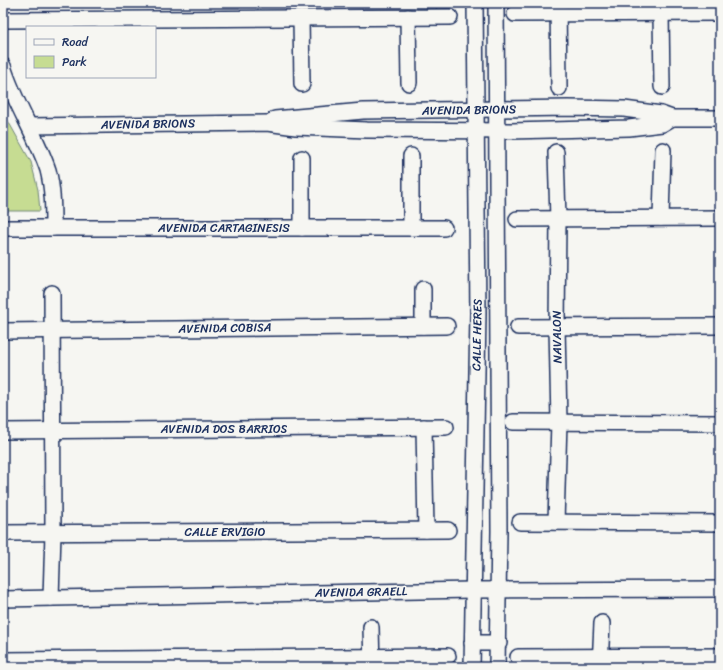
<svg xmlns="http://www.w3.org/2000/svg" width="723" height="670" viewBox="0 0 723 670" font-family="Sriracha,sans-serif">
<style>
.green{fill:#c6dc92;stroke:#708678}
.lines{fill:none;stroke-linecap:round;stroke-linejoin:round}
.street-casing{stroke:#1b2f5e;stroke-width:18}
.street{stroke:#f6f6f2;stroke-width:15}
.labels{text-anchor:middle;stroke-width:3;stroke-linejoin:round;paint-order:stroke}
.street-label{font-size:12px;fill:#1b2f5e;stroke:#f6f6f2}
</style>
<rect width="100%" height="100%" fill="#f6f6f2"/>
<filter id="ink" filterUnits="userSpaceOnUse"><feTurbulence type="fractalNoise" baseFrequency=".025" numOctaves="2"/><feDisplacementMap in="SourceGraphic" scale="8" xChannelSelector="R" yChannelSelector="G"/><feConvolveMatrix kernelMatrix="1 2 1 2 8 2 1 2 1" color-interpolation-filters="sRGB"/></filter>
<g filter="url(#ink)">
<!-- green -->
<polygon class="green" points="3,112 31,162 38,190 40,211 3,211"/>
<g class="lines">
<defs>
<g id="street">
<polyline points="496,3 499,531 497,667"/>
<polyline points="558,3 559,88"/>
<polyline points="661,13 662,87"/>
<polyline points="515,14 720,13"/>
<polyline points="408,17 409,83"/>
<polyline points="301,18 302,84"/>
<polyline points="3,20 450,17"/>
<path d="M3 66C14 103 36 134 48 170 53 189 53 209 53 228"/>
<polyline points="275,119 363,111 568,108 624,109 661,114 672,118 720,118"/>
<polyline points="30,126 267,123 296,127 367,130 511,131 629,128 662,124 672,118"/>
<polyline points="556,152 558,219 557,327 559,422 556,522"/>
<polyline points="411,156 411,228"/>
<polyline points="661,218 663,150"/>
<polyline points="517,219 720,218"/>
<polyline points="3,228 444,228"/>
<polyline points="302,228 302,158"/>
<polyline points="423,326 423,289"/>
<polyline points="518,327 720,326"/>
<polyline points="3,331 447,326"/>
<polyline points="513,422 720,423"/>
<polyline points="424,427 426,530"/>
<polyline points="3,431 446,427"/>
<polyline points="520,522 720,523"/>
<polyline points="3,533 448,530"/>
<polyline points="51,598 53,533 52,293"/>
<polyline points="3,599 472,590 720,589"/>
<polyline points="371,627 372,667"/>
<polyline points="472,643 499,643"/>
<polyline points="518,657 720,656"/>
<polyline points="3,660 448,656"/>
<polyline points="472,667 478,313 475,3"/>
<polyline points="600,667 602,623"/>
</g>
</defs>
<!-- street casing -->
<use href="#street" class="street-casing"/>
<!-- street -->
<use href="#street" class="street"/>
</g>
</g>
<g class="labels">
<!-- street labels -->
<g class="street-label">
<text transform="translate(469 110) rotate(-1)" y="4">AVENIDA BRIONS</text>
<text transform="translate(148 124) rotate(-1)" y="4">AVENIDA BRIONS</text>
<text x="224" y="232">AVENIDA CARTAGINESIS</text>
<text transform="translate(225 328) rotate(-1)" y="4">AVENIDA COBISA</text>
<text transform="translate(477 335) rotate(-89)" y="4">CALLE HERES</text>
<text transform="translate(557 337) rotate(-91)" y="4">NAVALON</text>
<text x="224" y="433">AVENIDA DOS BARRIOS</text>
<text x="225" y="536">CALLE ERVIGIO</text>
<text transform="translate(361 592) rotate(-1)" y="4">AVENIDA GRAELL</text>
</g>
</g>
<!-- margin -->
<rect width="723" height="670" fill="none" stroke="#f6f6f2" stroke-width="16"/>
<rect x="8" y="8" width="707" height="654" fill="none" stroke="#1b2f5e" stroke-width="1.5" filter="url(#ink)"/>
<!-- legend -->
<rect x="26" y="26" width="130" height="52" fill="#f6f6f2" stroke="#9ea6b7"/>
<rect x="34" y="39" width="20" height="6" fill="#f6f6f2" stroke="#9ea6b7"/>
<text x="62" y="46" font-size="12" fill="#1b2f5e">Road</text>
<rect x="34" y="56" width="20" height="12" fill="#c6dc92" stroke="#9ea6b7"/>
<text x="62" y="66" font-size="12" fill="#1b2f5e">Park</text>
</svg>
